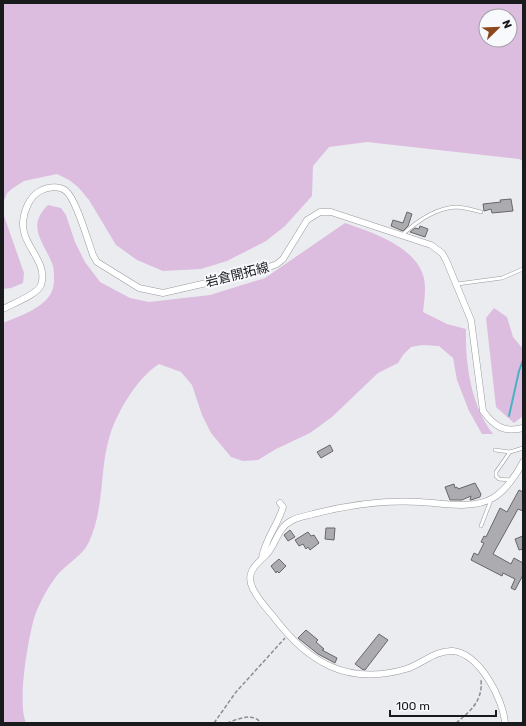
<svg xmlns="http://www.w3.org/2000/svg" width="526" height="726" viewBox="0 0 526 726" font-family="Rubik,'Noto Sans JP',sans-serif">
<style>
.green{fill:#ddbddf;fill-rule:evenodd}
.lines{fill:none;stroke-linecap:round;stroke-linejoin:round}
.stream{stroke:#4ab1c1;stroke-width:2}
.building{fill:#acabaf;stroke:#67666a}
.service-casing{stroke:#989a9d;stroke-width:4}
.minor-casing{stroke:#989a9d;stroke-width:7}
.path{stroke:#8c8e90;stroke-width:1.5;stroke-dasharray:4 2;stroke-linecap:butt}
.service{stroke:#fff;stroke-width:3}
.minor{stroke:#fff;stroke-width:6}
.labels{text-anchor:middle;stroke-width:4;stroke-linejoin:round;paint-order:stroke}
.street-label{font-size:13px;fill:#191a1b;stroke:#f7f9fd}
</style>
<rect width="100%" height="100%" fill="#eaecf0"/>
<!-- green -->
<g class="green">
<path d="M3 3H523V161L519 159 367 142 329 147 313 166 312 196 285 226 266 241 227 261 201 269 163 271 137 260 116 245 89 200 78 187 69 180 57 174 24 181 13 188 7 193 3 203ZM486 16H510V40H486Z"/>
<path d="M48 205 61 208 66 215 75 242 85 262 100 282 130 298 149 302 210 295 265 278 345 223C371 232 414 246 423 275 427 286 424 302 423 312L447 324 466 329C465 363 471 406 493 434H482L469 411 457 380 453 358 439 346 422 345 411 347 403 355 398 363 378 373 332 417 310 433 276 449 258 460 243 461 231 457 211 433 202 415 192 385 181 372 159 364C138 377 117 412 110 435 99 470 105 507 89 542 82 557 64 565 55 578 47 589 40 602 35 615 28 638 17 702 26 723H3V323C17 317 34 312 46 300 51 295 54 288 54 281 54 276 54 270 53 266 45 243 25 227 48 205Z"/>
<polygon points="3,213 24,273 23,283 11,288 3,289"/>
<polygon points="494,308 507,317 513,337 523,349 523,416 514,423 496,407 486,318"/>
</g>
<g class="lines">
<!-- stream -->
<polyline class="stream" points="509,416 519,371 523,360"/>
</g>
<!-- building -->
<g class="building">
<polygon points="511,199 513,211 492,213 491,209 484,211 483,204 501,202 500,200"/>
<polygon points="407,212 412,214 408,226 403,231 391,226 393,220 403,223"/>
<polygon points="420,226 428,229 425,237 410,232 415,228 419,229"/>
<polygon points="330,445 333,451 321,458 317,452"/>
<polygon points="475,483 481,494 480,497 471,500 470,500 471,496 462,500 450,500 445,487 454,484 455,488 457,487 458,489"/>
<polygon points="519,490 523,492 523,511 518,509 493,554 511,564 514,558 523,563 523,575 515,590 511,588 515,579 503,573 502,576 471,560 474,553 478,555 484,543 481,542 484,536 486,537 500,508 507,512"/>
<polygon points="326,528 335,528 334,540 325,539"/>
<polygon points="290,530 295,537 288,541 284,535"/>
<polygon points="308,532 311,536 314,535 319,543 310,550 308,547 306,549 303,544 299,546 295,540"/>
<polygon points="523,536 523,549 519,550 515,539"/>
<polygon points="279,559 286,566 279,573 277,571 276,573 271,566"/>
<polygon points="306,630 318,640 316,642 324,649 322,650 337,658 335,663 318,654 298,638"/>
<polygon points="379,634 388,640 365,670 362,669 355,664"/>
</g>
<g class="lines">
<defs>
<g id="service">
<path d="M402 235C416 222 436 208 456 207 464 207 473 210 481 212"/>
<polyline points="457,284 502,278 523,269"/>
<polyline points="495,450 510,452 523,448"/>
<polyline points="510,452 496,472 496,476 499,479 511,480"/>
<polyline points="481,526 491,500"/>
</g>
<g id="minor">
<path d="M3 309C12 304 38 294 41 285 49 262 21 245 23 222 24 211 29 197 40 191 47 187 59 185 66 191 76 199 88 241 93 255L97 262 139 288 163 293 259 271 277 264 283 259 307 220 320 212H331L431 245 442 253 446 260 471 320 483 411C494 426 504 433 523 428"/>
<path d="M262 558C265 539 278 525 283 507L280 503"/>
<path d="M505 723C503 699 480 654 453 651 435 650 422 664 406 669 348 686 308 663 273 616 266 608 258 599 253 589 245 574 255 565 265 556 276 546 277 528 291 521 297 517 306 516 313 514 348 505 384 500 420 502 442 503 472 510 493 498 505 491 517 474 523 462"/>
</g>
</defs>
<!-- service casing -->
<use href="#service" class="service-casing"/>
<!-- minor casing -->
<use href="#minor" class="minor-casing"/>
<!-- path -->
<g class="path">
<polyline points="214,723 236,692 285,638"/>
<path d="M227 723C238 719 253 712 261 723"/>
<path d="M456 723C471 711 483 700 481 680"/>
</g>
<!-- service -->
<use href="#service" class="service"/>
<!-- minor -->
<use href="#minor" class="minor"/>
</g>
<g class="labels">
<!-- street labels -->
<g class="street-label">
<text transform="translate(237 274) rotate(-14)" y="5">岩倉開拓線</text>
</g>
</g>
<!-- border -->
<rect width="526" height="726" fill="none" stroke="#191a1b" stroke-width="8"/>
<!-- north arrow -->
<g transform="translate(498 28) rotate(67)"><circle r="19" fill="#f7f9fd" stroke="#9ea0a3"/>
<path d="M0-3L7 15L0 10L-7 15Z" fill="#8c481c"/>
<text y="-6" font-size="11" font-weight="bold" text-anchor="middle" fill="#191a1b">N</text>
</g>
<!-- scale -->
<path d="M390 710v6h106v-6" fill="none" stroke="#191a1b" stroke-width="2"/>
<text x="396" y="710" font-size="12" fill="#191a1b" stroke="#f7f9fd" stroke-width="3" paint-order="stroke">100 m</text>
</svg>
